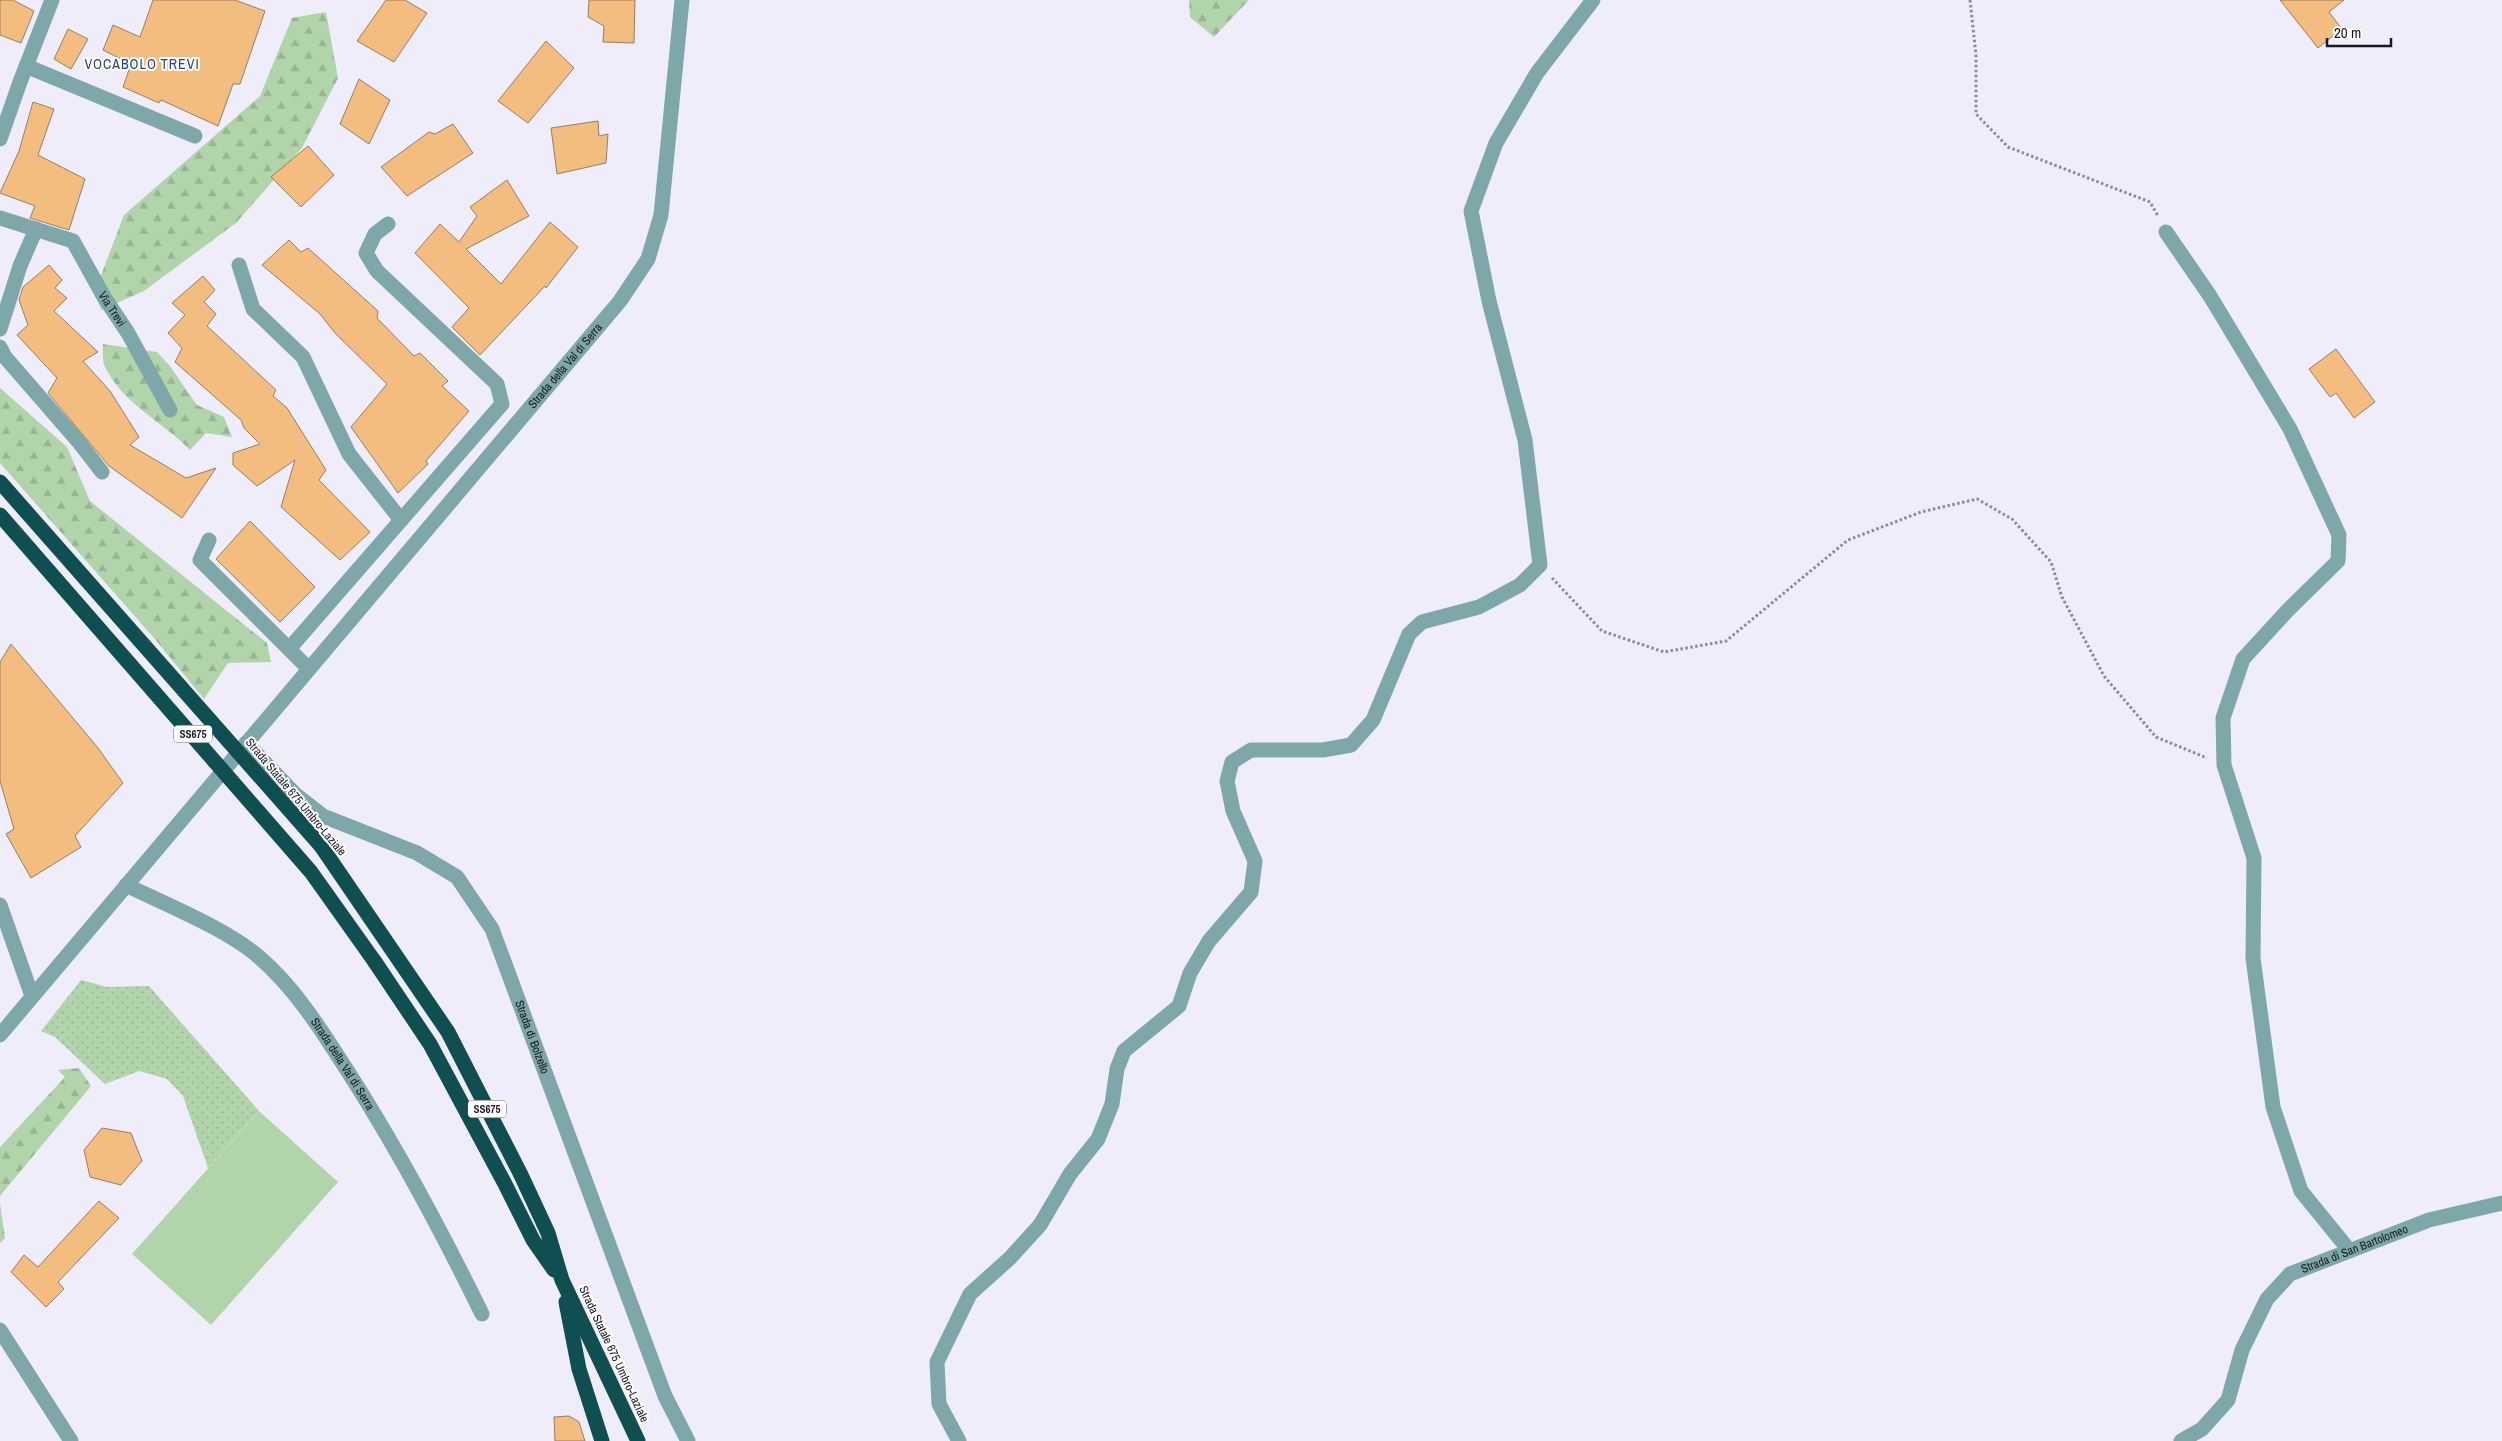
<svg xmlns="http://www.w3.org/2000/svg" width="2502" height="1441" viewBox="0 0 2502 1441" font-family="'Archivo Narrow',sans-serif">
<style>
.forest{fill:url(#forest-firs)}
.park{fill:url(#park-dots)}
.pitch{fill:#b2d4ab}
.building{fill:#f2bd7f;stroke:#957f67}
.lines{fill:none;stroke-linecap:round;stroke-linejoin:round}
.path{stroke:#8c8a96;stroke-width:3;stroke-dasharray:2.5 2.5;stroke-linecap:butt}
.minor{stroke:#7da7a8;stroke-width:15}
.highway{stroke:#0f4e51;stroke-width:15}
.highway-bridge{stroke:#0f4e51;stroke-width:15}
.labels{text-anchor:middle;stroke-width:4;stroke-linejoin:round;paint-order:stroke}
.shield{fill:#fff;stroke:#5f5d65;stroke-width:1}
.shield-label{font-size:11px;font-weight:bold;fill:#1a1823}
.street-label{font-size:12px;fill:#1a1823;stroke:#fff}
.neighbourhood-label{font-size:14px;letter-spacing:1px;fill:#2c427a;stroke:#fff}
</style>
<defs>
<pattern id="forest-firs" width="22" height="20" patternUnits="userSpaceOnUse" patternTransform="scale(1.25)"><rect width="22" height="20" fill="#b2d4ab"/><path d="M5 1l3.5 6h-7zM16 11l3.5 6h-7z" fill="#98b593"/></pattern>
<pattern id="park-dots" width="8" height="8" patternUnits="userSpaceOnUse" patternTransform="scale(1.25)"><rect width="8" height="8" fill="#b2d4ab"/><path d="M2 2h.1M6 6h.1" fill="none" stroke="#98b593" stroke-width="1.8" stroke-linecap="round"/></pattern>
</defs>
<rect width="100%" height="100%" fill="#efedfa"/>
<!-- forest -->
<g class="forest">
<polygon points="1189,0 1249,0 1214,37 1190,17"/>
<polygon points="326,12 338,78 302,148 236,223 144,291 101,310 95,291 124,215 260,96 292,18"/>
<path d="M103 344 157 352 169 365 197 405 224 417 232 437 206 433 190 450C163 422 123 404 105 367 102 361 103 350 103 344Z"/>
<polygon points="0,388 67,447 90,501 267,643 271,662 228,663 204,699 154,638 0,463"/>
<polygon points="79,1068 91,1086 0,1196 0,1147 65,1077 58,1070"/>
<polygon points="0,1203 5,1238 0,1243"/>
</g>
<!-- park -->
<polygon class="park" points="81,980 107,987 149,986 259,1111 208,1168 183,1096 167,1079 139,1071 105,1084 55,1037 41,1031"/>
<!-- pitch -->
<polygon class="pitch" points="259,1111 338,1182 211,1325 132,1254"/>
<!-- building -->
<g class="building">
<polygon points="0,0 13,0 34,11 21,43 0,35"/>
<polygon points="153,0 235,0 265,11 240,84 233,84 218,126 161,100 159,103 123,87 131,64 103,50 113,25 140,37"/>
<polygon points="386,0 405,0 427,13 394,62 357,41"/>
<polygon points="589,0 635,0 634,43 603,42 604,26 588,17"/>
<polygon points="2280,0 2344,0 2329,12 2342,29 2318,48"/>
<polygon points="68,29 88,39 71,69 54,59"/>
<polygon points="546,41 574,68 528,123 498,101"/>
<polygon points="359,79 390,100 369,144 340,124"/>
<polygon points="33,102 54,109 38,155 85,179 69,230 30,218 35,206 0,193 19,151"/>
<polygon points="598,121 599,136 608,134 606,163 557,174 551,128"/>
<polygon points="453,124 473,153 407,196 381,167 429,132 435,134"/>
<polygon points="308,146 334,175 301,207 271,177"/>
<polygon points="507,180 529,216 466,249 501,284 550,222 578,247 546,288 545,286 480,355 452,327 469,308 415,253 440,224 459,242 477,216 470,207"/>
<polygon points="289,240 301,252 308,248 378,311 377,318 414,356 420,353 448,381 442,386 469,411 426,461 428,464 398,493 351,427 387,384 335,333 320,314 262,265"/>
<polygon points="49,265 62,280 55,288 67,298 54,311 98,352 83,361 110,391 139,437 130,445 186,478 216,468 182,518 109,466 48,393 57,378 17,335 28,325 19,300 23,287"/>
<polygon points="203,276 215,290 204,302 216,314 207,326 276,390 273,396 287,408 326,470 319,480 370,532 340,560 281,507 295,460 257,486 233,465 233,453 260,444 244,428 241,420 175,362 182,348 168,333 185,315 172,303"/>
<polygon points="2336,349 2375,402 2354,418 2336,393 2330,397 2309,369"/>
<polygon points="250,521 315,587 280,622 216,559"/>
<polygon points="11,644 98,748 123,783 75,836 81,847 31,878 6,834 14,829 0,781 0,662"/>
<polygon points="102,1128 131,1133 142,1161 121,1185 90,1177 84,1150"/>
<polygon points="99,1201 119,1218 58,1282 64,1289 46,1307 11,1272 24,1255 38,1267"/>
<polygon points="569,1416 579,1422 585,1441 555,1441 554,1417"/>
</g>
<g class="lines">
<!-- path -->
<g class="path">
<polyline points="1970,0 1976,55 1976,114 2008,147 2150,202 2158,216"/>
<polyline points="1552,578 1602,631 1664,652 1726,641 1848,540 1921,512 1977,499 2012,519 2051,562 2062,597 2104,676 2156,737 2207,758"/>
</g>
<!-- minor -->
<g class="minor">
<polyline points="26,66 195,136"/>
<polyline points="0,139 20,82 52,0"/>
<path id="s1" d="M0 218 73 241 104 297 128 333 170 410"/>
<polyline points="2166,232 2210,296 2290,429 2339,535 2338,561 2288,610 2243,659 2223,718 2224,765 2254,858 2253,958 2273,1107 2301,1191 2349,1250"/>
<polyline points="239,265 253,309 303,357 349,454 401,520"/>
<polyline points="0,329 20,266 36,229"/>
<polyline points="0,347 5,357 78,441 102,472"/>
<polyline points="209,540 200,560 309,669"/>
<polyline points="289,649 502,404 497,384 377,271 366,253 375,234 388,224"/>
<path id="s2" d="M246 743 296 795 323 816 417 853 457 877 492 929 665 1396 688 1441"/>
<path id="s3" d="M126 885C165 904 227 929 259 957 294 987 320 1028 345 1067 396 1146 441 1230 482 1314"/>
<polyline points="0,905 32,996"/>
<path id="s4" d="M0 1035 620 301 648 259 661 215 682 0"/>
<polyline points="0,1330 71,1441"/>
<polyline points="959,1441 939,1404 937,1362 970,1294 1010,1258 1040,1225 1070,1174 1098,1139 1112,1104 1117,1069 1124,1051 1179,1006 1190,973 1209,941 1251,892 1255,861 1233,811 1227,781 1232,762 1251,750 1323,750 1351,745 1373,720 1409,634 1422,622 1479,607 1520,585 1540,565 1525,440 1489,301 1471,211 1496,143 1537,73 1593,0"/>
<path id="s5" d="M2181 1441 2202 1429 2228 1400 2242 1350 2267 1299 2290 1274 2429 1220 2502 1203"/>
</g>
<!-- highway -->
<g class="highway">
<polyline points="321,846 448,1032 521,1175 548,1233 562,1280 638,1441"/>
<polyline points="375,962 430,1044 505,1184 533,1240 554,1270"/>
<polyline points="566,1302 579,1369 602,1441"/>
</g>
<!-- highway-bridge -->
<g class="highway-bridge">
<polyline points="0,482 321,846"/>
<polyline points="0,515 311,872 375,962"/>
</g>
</g>
<g class="labels">
<!-- shield labels -->
<g class="shield">
<rect x="174" y="725.5" width="38" height="17" rx="4"/>
<rect x="468" y="1100.5" width="38" height="17" rx="4"/>
</g>
<g class="shield-label">
<text x="193" y="738">SS675</text>
<text x="487" y="1113">SS675</text>
</g>
<!-- street labels -->
<g class="street-label">
<text dy="4" stroke="none"><textPath href="#s1" startOffset="155">Via Trevi</textPath></text>
<text dy="4" stroke="none"><textPath href="#s4" startOffset="876">Strada della Val di Serra</textPath></text>
<text transform="translate(296 797) rotate(50)" y="4">Strada Statale 675 Umbro-Laziale</text>
<text dy="4" stroke="none"><textPath href="#s2" startOffset="432">Strada di Bolzello</textPath></text>
<text dy="4" stroke="none"><textPath href="#s3" startOffset="288">Strada della Val di Serra</textPath></text>
<text dy="4" stroke="none"><textPath href="#s5" startOffset="275">Strada di San Bartolomeo</textPath></text>
<text transform="translate(614 1354) rotate(65)" y="4">Strada Statale 675 Umbro-Laziale</text>
</g>
<!-- neighbourhood labels -->
<g class="neighbourhood-label">
<text x="142" y="69">VOCABOLO TREVI</text>
</g>
</g>
<!-- scale -->
<path d="M2327 38v8h64v-8" fill="none" stroke="#1a1823" stroke-width="2.5"/>
<text x="2334" y="38" font-size="15" fill="#1a1823" stroke="#ffffff" stroke-width="4" paint-order="stroke">20 m</text>
</svg>
